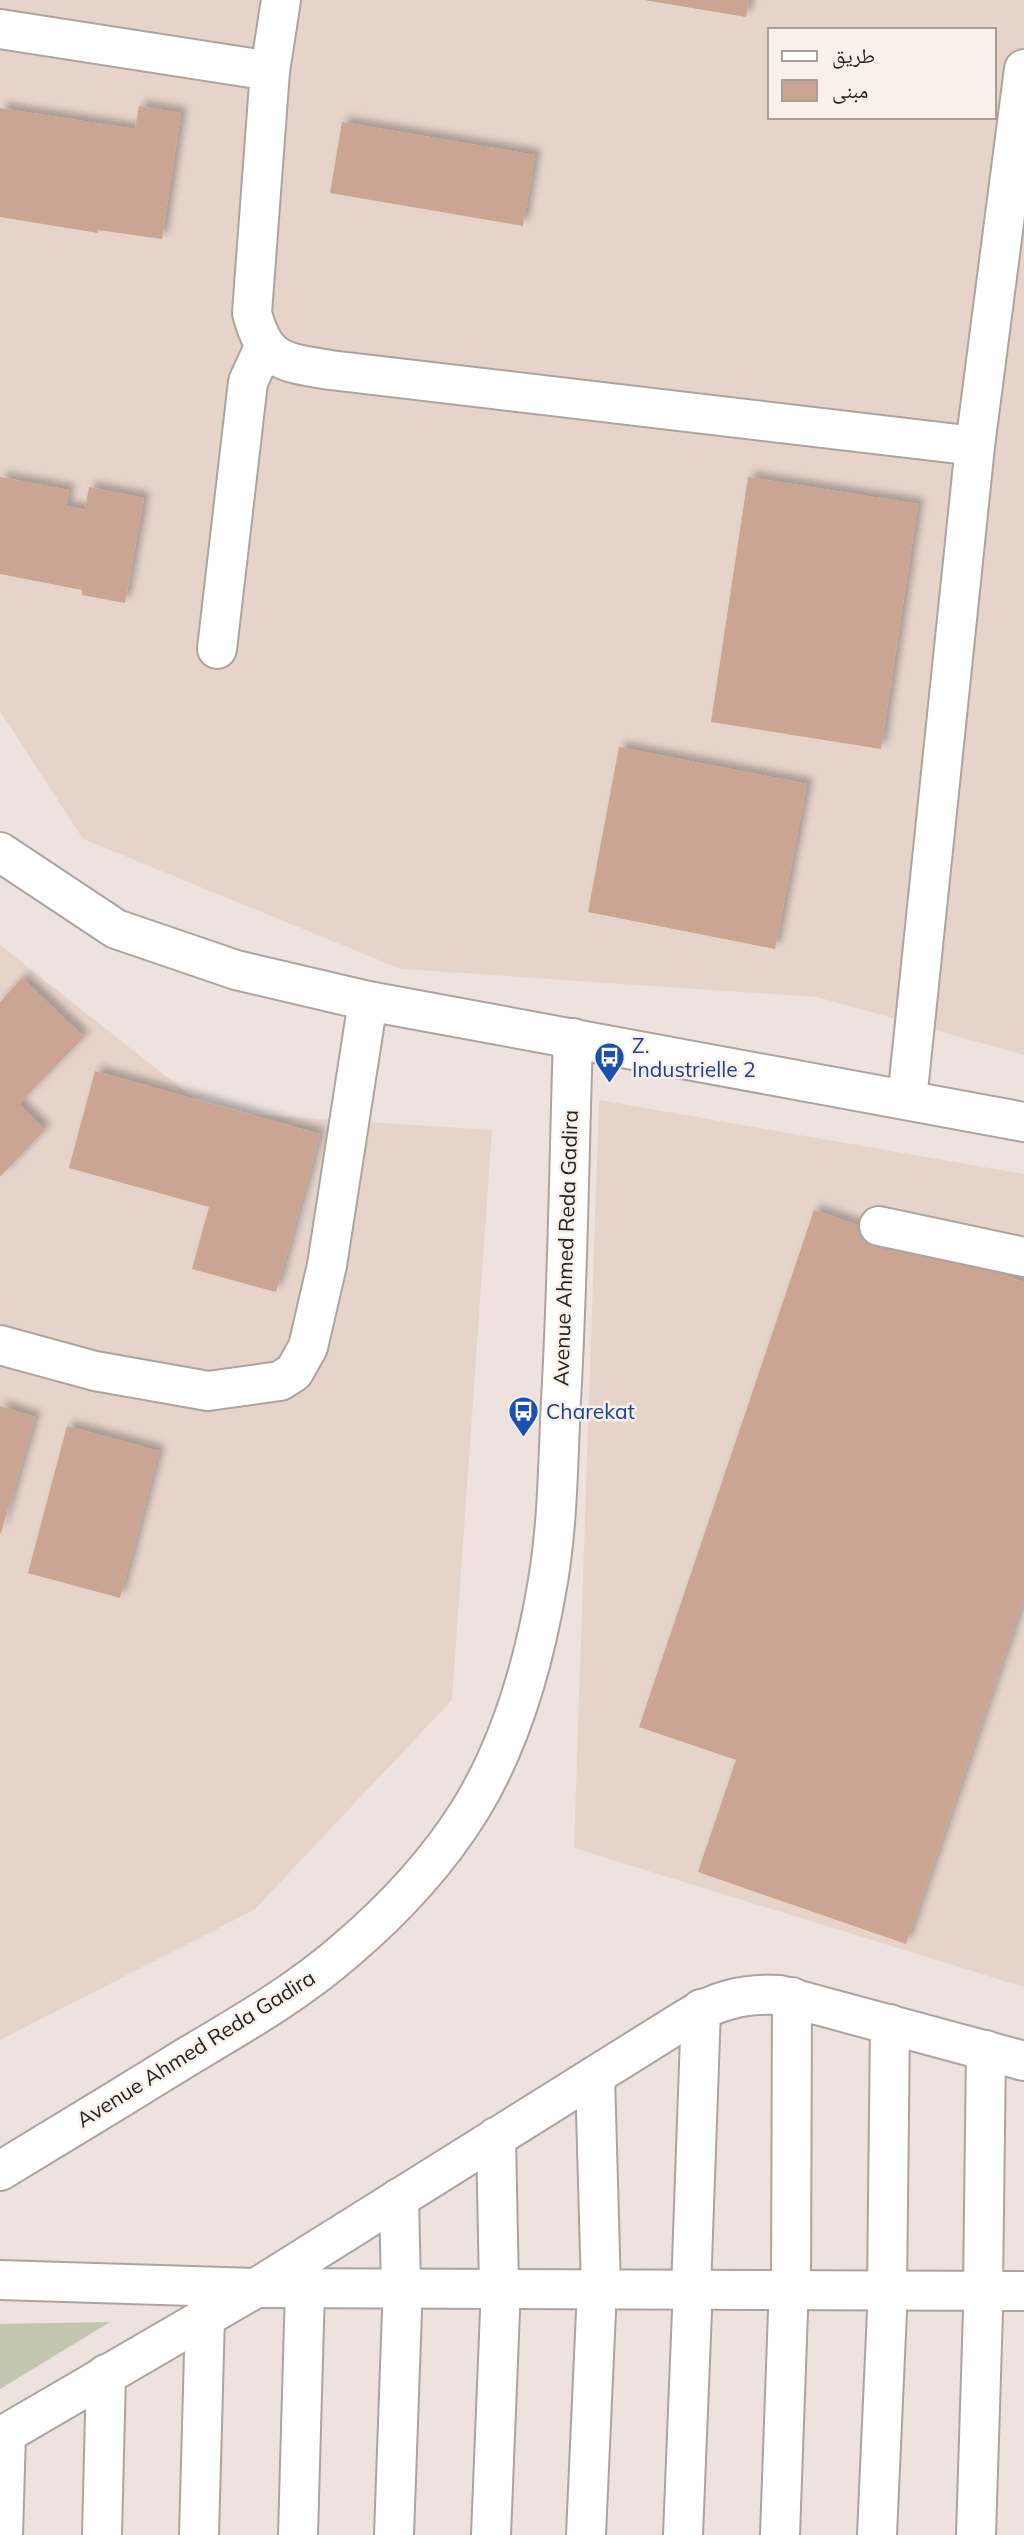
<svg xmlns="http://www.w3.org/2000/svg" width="1024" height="2535" viewBox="0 0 1024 2535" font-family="Mulish,'Noto Naskh Arabic',sans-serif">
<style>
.built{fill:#e6d4cb;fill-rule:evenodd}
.green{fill:#c2c6af}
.building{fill:#caa593;filter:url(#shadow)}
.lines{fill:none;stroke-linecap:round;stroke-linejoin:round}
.minor-casing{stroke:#ada39f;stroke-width:42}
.major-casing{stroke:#ada39f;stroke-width:42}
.minor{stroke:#fff;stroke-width:38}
.major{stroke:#fff;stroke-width:38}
.labels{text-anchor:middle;stroke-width:5;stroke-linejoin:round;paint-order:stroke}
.transit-label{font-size:21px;fill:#164399;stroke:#faf0ea;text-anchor:start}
.street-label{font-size:21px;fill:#262220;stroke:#faf0ea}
</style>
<defs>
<filter id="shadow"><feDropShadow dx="6" dy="-6" stdDeviation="3.5" flood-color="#0004"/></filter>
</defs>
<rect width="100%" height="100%" fill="#ede2dd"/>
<!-- built -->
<g class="built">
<path d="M0 0H1024V1055L817 997 401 969 83 839 0 711ZM770 30H994V117H770Z"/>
<polygon points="0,945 211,1112 492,1130 452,1700 254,1910 0,2040"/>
<polygon points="599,1100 1024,1174 1024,1987 574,1848"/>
</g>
<!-- green -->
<polygon class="green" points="110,2322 0,2389 0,2324"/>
<!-- building -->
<g class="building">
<polygon points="644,0 749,0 746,17"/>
<polygon points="139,106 181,113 162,239 98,230 98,233 0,217 0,108 135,129"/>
<polygon points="342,122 535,155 523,226 330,193"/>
<polygon points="0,477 69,490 66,506 85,510 89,487 144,498 125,603 82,595 82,590 0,574"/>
<polygon points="748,477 918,504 881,749 711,722"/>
<polygon points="619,747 807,784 775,949 588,912"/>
<polygon points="22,978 84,1037 19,1104 45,1130 0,1177 0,1002"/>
<polygon points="95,1071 320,1134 276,1292 192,1269 209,1207 69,1168"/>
<polygon points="814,1210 1024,1282 1024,1597 906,1944 698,1872 736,1760 639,1727"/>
<polygon points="0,1406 35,1417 1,1533 0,1533"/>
<polygon points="67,1426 159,1451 120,1598 28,1573"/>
</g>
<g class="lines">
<defs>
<g id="minor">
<path d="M0 29 270 71 252 313C265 363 284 362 330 370L975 446"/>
<polyline points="270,71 281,0"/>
<polyline points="217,649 248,382 264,347"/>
<polyline points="907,1100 975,446 1024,69"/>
<polyline points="879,1226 1024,1257"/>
<polyline points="0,1345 95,1371 208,1391 280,1381 294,1372 308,1347 327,1265 368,1001"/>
<polyline points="595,2076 601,2289"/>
<polyline points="496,2137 499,2289"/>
<polyline points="399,2198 401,2289"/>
<polyline points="0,2280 256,2288 1024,2291"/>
<polyline points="691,2290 701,2009"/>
<polyline points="791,2290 792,1997"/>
<polyline points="887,2290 890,2024"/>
<polyline points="983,2290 986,2050"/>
<path d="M0 2437 256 2288 684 2020C715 2001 743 1993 780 1995L1024 2061"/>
<polyline points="3,2535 6,2434"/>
<polyline points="102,2535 106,2374"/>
<polyline points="199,2535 205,2316"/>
<polyline points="298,2535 305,2288"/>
<polyline points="394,2535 402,2311"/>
<polyline points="491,2535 500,2311"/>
<polyline points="586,2535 596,2311"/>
<polyline points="683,2535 692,2311"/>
<polyline points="780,2535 788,2311"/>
<polyline points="877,2535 887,2311"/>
<polyline points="976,2535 983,2311"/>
</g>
<g id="major">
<polyline points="0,852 116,929 236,970 368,1001 1024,1122"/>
<path d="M0 2171C63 2133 127 2094 190 2055 244 2023 298 1992 346 1950 393 1910 437 1863 470 1810 512 1742 535 1659 548 1581 558 1521 558 1460 561 1400 568 1280 569 1159 573 1038"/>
</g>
</defs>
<!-- minor casing -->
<use href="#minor" class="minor-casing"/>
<!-- major casing -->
<use href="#major" class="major-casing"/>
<!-- minor -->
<use href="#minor" class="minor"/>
<!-- major -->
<use href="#major" class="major"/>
</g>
<!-- icons -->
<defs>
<symbol id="bus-pin" viewBox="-11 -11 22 30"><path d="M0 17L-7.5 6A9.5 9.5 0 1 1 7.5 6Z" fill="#1a4fb4" stroke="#faf0ea"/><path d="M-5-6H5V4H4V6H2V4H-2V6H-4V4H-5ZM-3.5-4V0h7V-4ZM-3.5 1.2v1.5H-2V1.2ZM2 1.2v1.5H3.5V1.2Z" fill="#fff"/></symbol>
</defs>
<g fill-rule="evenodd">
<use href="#bus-pin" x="592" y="1040" width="35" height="47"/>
<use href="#bus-pin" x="506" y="1394" width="35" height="47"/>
</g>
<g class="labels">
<!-- transit labels -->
<g class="transit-label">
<text x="632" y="1053">Z.<tspan x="632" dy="24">Industrielle 2</tspan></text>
<text x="546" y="1419">Charekat</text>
</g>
<!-- street labels -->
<g class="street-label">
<text transform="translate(566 1248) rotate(-88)" y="7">Avenue Ahmed Reda Gadira</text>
<text transform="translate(196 2049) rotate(-32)" y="7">Avenue Ahmed Reda Gadira</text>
</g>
</g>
<!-- legend -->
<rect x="768" y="28" width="228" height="91" fill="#faf0ea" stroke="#a59e99" stroke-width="2"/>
<rect x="782" y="51" width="35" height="10" fill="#ffffff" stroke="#a59e99" stroke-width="2"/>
<text x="832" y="63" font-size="21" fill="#262220">طريق</text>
<rect x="782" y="80" width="35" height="21" fill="#caa593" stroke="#a59e99" stroke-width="2"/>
<text x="832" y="98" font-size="21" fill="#262220">مبنى</text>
</svg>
